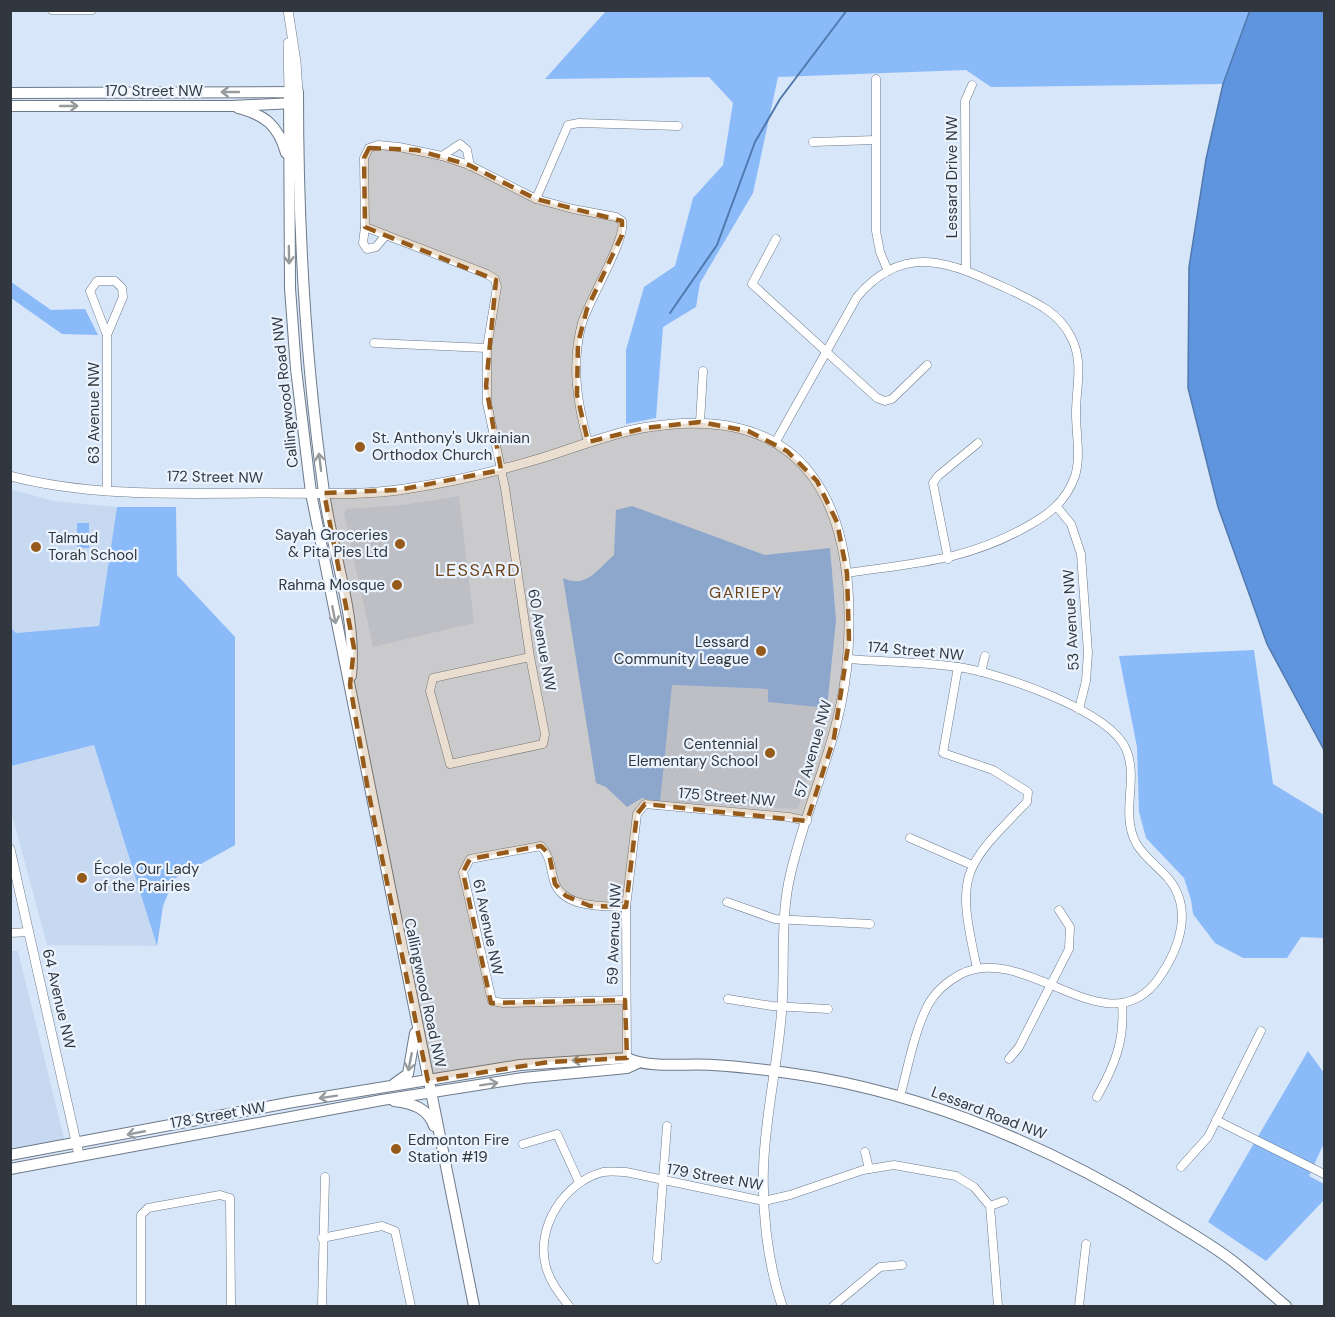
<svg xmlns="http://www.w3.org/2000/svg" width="1335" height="1317" viewBox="0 0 1335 1317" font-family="'DM Sans',sans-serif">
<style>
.built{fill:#c7d9f1}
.green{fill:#8bbaf9}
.water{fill:#5f95de;stroke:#5179ae;stroke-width:1.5}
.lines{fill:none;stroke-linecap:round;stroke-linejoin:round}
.stream{stroke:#5179ae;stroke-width:2}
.minor-casing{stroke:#6d7a8a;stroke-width:9}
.tertiary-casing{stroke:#6d7a8a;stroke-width:10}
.secondary-casing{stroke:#6d7a8a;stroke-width:12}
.minor{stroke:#fff;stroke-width:8}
.tertiary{stroke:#fff;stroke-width:9}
.secondary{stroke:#fff;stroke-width:10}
.oneway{stroke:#989b9e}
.marked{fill:#965b1a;fill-opacity:0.2;stroke:#965b1a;stroke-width:4.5;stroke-dasharray:12 8;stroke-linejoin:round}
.poi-dot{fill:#965b1a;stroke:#eaf3fe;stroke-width:2}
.labels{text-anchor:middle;stroke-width:4.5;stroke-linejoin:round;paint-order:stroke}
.street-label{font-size:15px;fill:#31373e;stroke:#eaf3fe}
.poi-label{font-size:15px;fill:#31373e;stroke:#eaf3fe;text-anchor:start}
.neighbourhood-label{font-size:16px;letter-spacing:1.5px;fill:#6e451b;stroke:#eaf3fe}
.quarter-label{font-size:18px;letter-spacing:1.5px;fill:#6e451b;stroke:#eaf3fe}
</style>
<rect width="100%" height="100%" fill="#d8e6f9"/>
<!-- built -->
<g class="built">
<polygon points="10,489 54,501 117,507 99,626 16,633 11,628"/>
<polygon points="459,496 474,623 373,647 344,513 346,509 403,505"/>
<polygon points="671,685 768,689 769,702 827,708 798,809 660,802"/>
<polygon points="94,745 157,946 47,945 11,811 10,766"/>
<polygon points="10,951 18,951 65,1142 11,1150"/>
</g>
<!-- green -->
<g class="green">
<polygon points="606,11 606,10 1250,11 1223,84 991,87 966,70 778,77 753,193 700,283 696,307 663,327 656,418 626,424 626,350 644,287 675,266 693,198 723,165 733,103 709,77 545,79"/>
<polygon points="11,282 51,310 85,309 98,335 62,334 11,298"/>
<path d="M632 506 765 555 830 548 836 620 827 708 768 702V689L672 685 660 802 642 798 627 807 606 787 596 783 563 578C586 589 597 570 614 555L616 510Z"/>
<polygon points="117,507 176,507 177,575 235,637 235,845 174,879 163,906 157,946 94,745 11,766 11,628 16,633 99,626"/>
<rect x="77" y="523" width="12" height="25"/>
<polygon points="1254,650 1273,784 1324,815 1324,938 1301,937 1287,958 1243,958 1215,943 1193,914 1191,900 1184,878 1146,838 1139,812 1137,747 1119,656"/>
<polygon points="1308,1051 1324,1073 1324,1143 1309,1176 1324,1184 1324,1200 1266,1261 1208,1222"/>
</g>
<!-- water -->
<polygon class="water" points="1250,10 1324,11 1324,750 1267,644 1218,507 1188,388 1189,267 1206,159 1223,84"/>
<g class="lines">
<!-- stream -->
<polyline class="stream" points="670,313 717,245 755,142 780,99 847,10"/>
<defs>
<g id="minor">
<polyline points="52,10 92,10"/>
<polyline points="876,79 876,231 880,252 888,271"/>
<polyline points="813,142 875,140"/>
<polyline points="442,156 460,144 467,150 470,166"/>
<polyline points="536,199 568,125 579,123 678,126"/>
<polyline points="365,227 363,243 367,249 376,247 386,235"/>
<polyline points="776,239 752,284 877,398 885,401 892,399 927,365"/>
<polyline points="966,269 965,101 972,85"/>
<polygon points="97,281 115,281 122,288 123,297 107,335 90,291"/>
<polyline points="107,335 107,490"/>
<polyline points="374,343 487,348"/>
<polyline points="700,422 703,371"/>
<path d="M775 443 857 297C904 241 952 263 1008 289 1033 301 1058 311 1071 337 1084 362 1076 387 1076 413 1076 434 1081 457 1075 476 1066 502 1048 515 1026 527 966 561 914 563 847 573"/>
<polyline points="1057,507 1071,524 1081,554 1088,653 1086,681 1079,709"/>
<polyline points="948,559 933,483 938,476 978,443"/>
<path d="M530 657 433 678 430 691 450 764 543 744 545 734 530 657 505 488 487 403V348L497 287 495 279 487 274 365 227 364 158 369 148 378 145 399 147 442 156 469 165 536 199 573 209 616 217 622 221C627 238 589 300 582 323 571 364 577 403 588 442"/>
<path d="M848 659C884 662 922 662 958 667 999 673 1109 710 1126 749 1139 779 1120 813 1136 843 1144 857 1157 866 1167 877 1194 908 1180 948 1159 978 1108 1051 1027 941 961 974 948 981 935 992 928 1005 914 1032 908 1067 900 1097"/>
<path d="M958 667 943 753 993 770 1028 792 1027 802C961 869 956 874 977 968"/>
<polyline points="981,672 985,656"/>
<polyline points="910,838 972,865"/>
<polyline points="727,902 775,919 870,924"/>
<polyline points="10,933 29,932"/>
<polyline points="728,999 772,1006 828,1009"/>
<path d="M625 1000 503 1003 492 1001 463 872 470 859 541 846C551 857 550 867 554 881 563 909 604 906 626 907"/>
<polyline points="1009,1059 1019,1047 1069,949 1070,927 1059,910"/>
<polyline points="627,1062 626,907 637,814 645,804 789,817 807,821"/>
<path d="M1097 1097C1115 1065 1125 1040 1122 1003"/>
<polyline points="1216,1120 1324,1174"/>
<polyline points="523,1144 557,1134 579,1182"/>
<polyline points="865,1152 869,1169"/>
<polyline points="1181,1167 1208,1137 1261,1031"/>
<polyline points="990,1206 1004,1201"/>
<polyline points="322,1238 382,1226 395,1231 411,1306"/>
<polyline points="657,1259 667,1126"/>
<polyline points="141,1306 141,1215 148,1208 220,1195 230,1198 231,1306"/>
<polyline points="322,1306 325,1177"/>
<path d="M569 1306C560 1294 550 1282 546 1267 535 1228 564 1182 603 1172 610 1171 619 1172 626 1172L764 1201 790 1195 863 1170 894 1165 956 1176 974 1187 990 1206 998 1306"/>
<polyline points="833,1306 880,1267 902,1265"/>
<polyline points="1079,1306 1086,1244"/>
</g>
<g id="tertiary">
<polyline points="288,10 296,62 298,92"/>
<polyline points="288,43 289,92"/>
<path d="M10 476C94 498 185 493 271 493 315 493 361 496 405 489 453 482 499 471 545 457 577 447 609 434 642 428 808 399 857 505 848 652 843 735 809 795 791 872 780 915 785 961 782 1006 779 1056 767 1106 764 1157 761 1205 767 1261 782 1306"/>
<polyline points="10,849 79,1155"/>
</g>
<g id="secondary">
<polyline points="289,92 290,288 296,369 311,493 474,1306"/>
<path d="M10 93 298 92C298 226 305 359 324 492 332 553 357 614 351 676"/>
<polyline points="10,106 232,106 294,103"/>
<path d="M238 108C265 115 278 125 286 153"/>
<polyline points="394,1084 408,1074 415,1033"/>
<path d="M394 1101C412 1103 428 1108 434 1126"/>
<path d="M10 1155 293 1102 520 1065 627 1058C651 1069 685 1063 712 1065 748 1067 784 1072 820 1078 941 1100 1053 1149 1158 1213 1184 1229 1211 1244 1234 1262 1252 1276 1269 1292 1286 1306"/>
<polyline points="10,1169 382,1100 523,1078 627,1068 638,1063"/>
</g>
</defs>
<!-- minor casing -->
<use href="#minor" class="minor-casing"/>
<!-- tertiary casing -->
<use href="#tertiary" class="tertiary-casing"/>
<!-- secondary casing -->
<use href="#secondary" class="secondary-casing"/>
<!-- minor -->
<use href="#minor" class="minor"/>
<!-- tertiary -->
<use href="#tertiary" class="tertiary"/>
<!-- secondary -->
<use href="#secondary" class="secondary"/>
</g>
<!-- one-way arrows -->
<defs><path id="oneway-shaft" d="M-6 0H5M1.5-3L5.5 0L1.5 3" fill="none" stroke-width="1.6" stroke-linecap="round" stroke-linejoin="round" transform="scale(1.5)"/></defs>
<g class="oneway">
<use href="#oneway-shaft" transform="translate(230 92) rotate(180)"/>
<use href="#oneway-shaft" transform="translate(69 106)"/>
<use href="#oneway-shaft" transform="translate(289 255) rotate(89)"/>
<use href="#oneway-shaft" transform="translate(320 462) rotate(-97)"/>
<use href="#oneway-shaft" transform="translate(334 615) rotate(79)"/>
<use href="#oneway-shaft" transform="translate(581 1060) rotate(176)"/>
<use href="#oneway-shaft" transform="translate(410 1062) rotate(101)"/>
<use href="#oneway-shaft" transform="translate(489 1084) rotate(-9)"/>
<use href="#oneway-shaft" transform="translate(328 1097) rotate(171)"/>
<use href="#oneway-shaft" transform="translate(136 1133) rotate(169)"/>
</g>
<!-- marked area -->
<path class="marked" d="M369 148 417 150 469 165 536 199 622 221V235L587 309 578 343 577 395 588 442 645 428 700 422 748 431 787 451 817 481 837 522 847 573 849 640 834 738 807 821 645 804 637 814 626 907 590 906 566 896 555 884 549 854 541 846 470 859 463 872 491 1003 625 1000 627 1058 549 1062 428 1081 368 790 350 685 354 648 324 493 398 490 501 470 486 386 496 280 365 227 364 158Z"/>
<!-- markers -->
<g class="poi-dot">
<circle cx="360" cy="447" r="6"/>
<circle cx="400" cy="544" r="6"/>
<circle cx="36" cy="547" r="6"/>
<circle cx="397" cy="585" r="6"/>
<circle cx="761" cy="651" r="6"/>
<circle cx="770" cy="753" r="6"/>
<circle cx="82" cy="878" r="6"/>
<circle cx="396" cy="1149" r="6"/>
</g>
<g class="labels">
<!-- street labels -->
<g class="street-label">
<text x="154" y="96">170 Street NW</text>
<text transform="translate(952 177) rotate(-90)" y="5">Lessard Drive NW</text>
<text transform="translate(285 392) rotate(-96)" y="5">Callingwood Road NW</text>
<text transform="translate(94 413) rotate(-90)" y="5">63 Avenue NW</text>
<text transform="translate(215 477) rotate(1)" y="5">172 Street NW</text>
<text transform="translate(1071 620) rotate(-93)" y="5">53 Avenue NW</text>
<text transform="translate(542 640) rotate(80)" y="5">60 Avenue NW</text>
<text transform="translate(916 651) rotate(5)" y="5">174 Street NW</text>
<text transform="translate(813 749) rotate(-74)" y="5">57 Avenue NW</text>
<text transform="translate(727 797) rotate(5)" y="5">175 Street NW</text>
<text transform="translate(488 927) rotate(78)" y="5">61 Avenue NW</text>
<text transform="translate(614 934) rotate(-88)" y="5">59 Avenue NW</text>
<text transform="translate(425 993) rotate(78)" y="5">Callingwood Road NW</text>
<text transform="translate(59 999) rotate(77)" y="5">64 Avenue NW</text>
<text transform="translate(989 1113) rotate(21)" y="5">Lessard Road NW</text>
<text transform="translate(218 1115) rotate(-10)" y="5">178 Street NW</text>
<text transform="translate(715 1177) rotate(10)" y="5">179 Street NW</text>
</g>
<!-- poi labels -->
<g class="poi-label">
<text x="372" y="443">St. Anthony's Ukrainian<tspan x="372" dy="17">Orthodox Church</tspan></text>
<text x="388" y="540" text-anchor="end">Sayah Groceries<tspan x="388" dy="17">&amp; Pita Pies Ltd</tspan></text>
<text x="48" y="543">Talmud<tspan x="48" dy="17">Torah School</tspan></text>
<text x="385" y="590" text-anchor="end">Rahma Mosque</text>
<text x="749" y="647" text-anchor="end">Lessard<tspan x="749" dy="17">Community League</tspan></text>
<text x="758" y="749" text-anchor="end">Centennial<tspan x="758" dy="17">Elementary School</tspan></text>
<text x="94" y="874">École Our Lady<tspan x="94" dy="17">of the Prairies</tspan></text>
<text x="408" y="1145">Edmonton Fire<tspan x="408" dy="17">Station #19</tspan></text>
</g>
<!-- neighbourhood labels -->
<g class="neighbourhood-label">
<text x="746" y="598">GARIEPY</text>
</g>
<!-- quarter labels -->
<g class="quarter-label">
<text x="478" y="576">LESSARD</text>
</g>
</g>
<!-- border -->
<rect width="1335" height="1317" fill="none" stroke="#31373e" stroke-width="24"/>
</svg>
